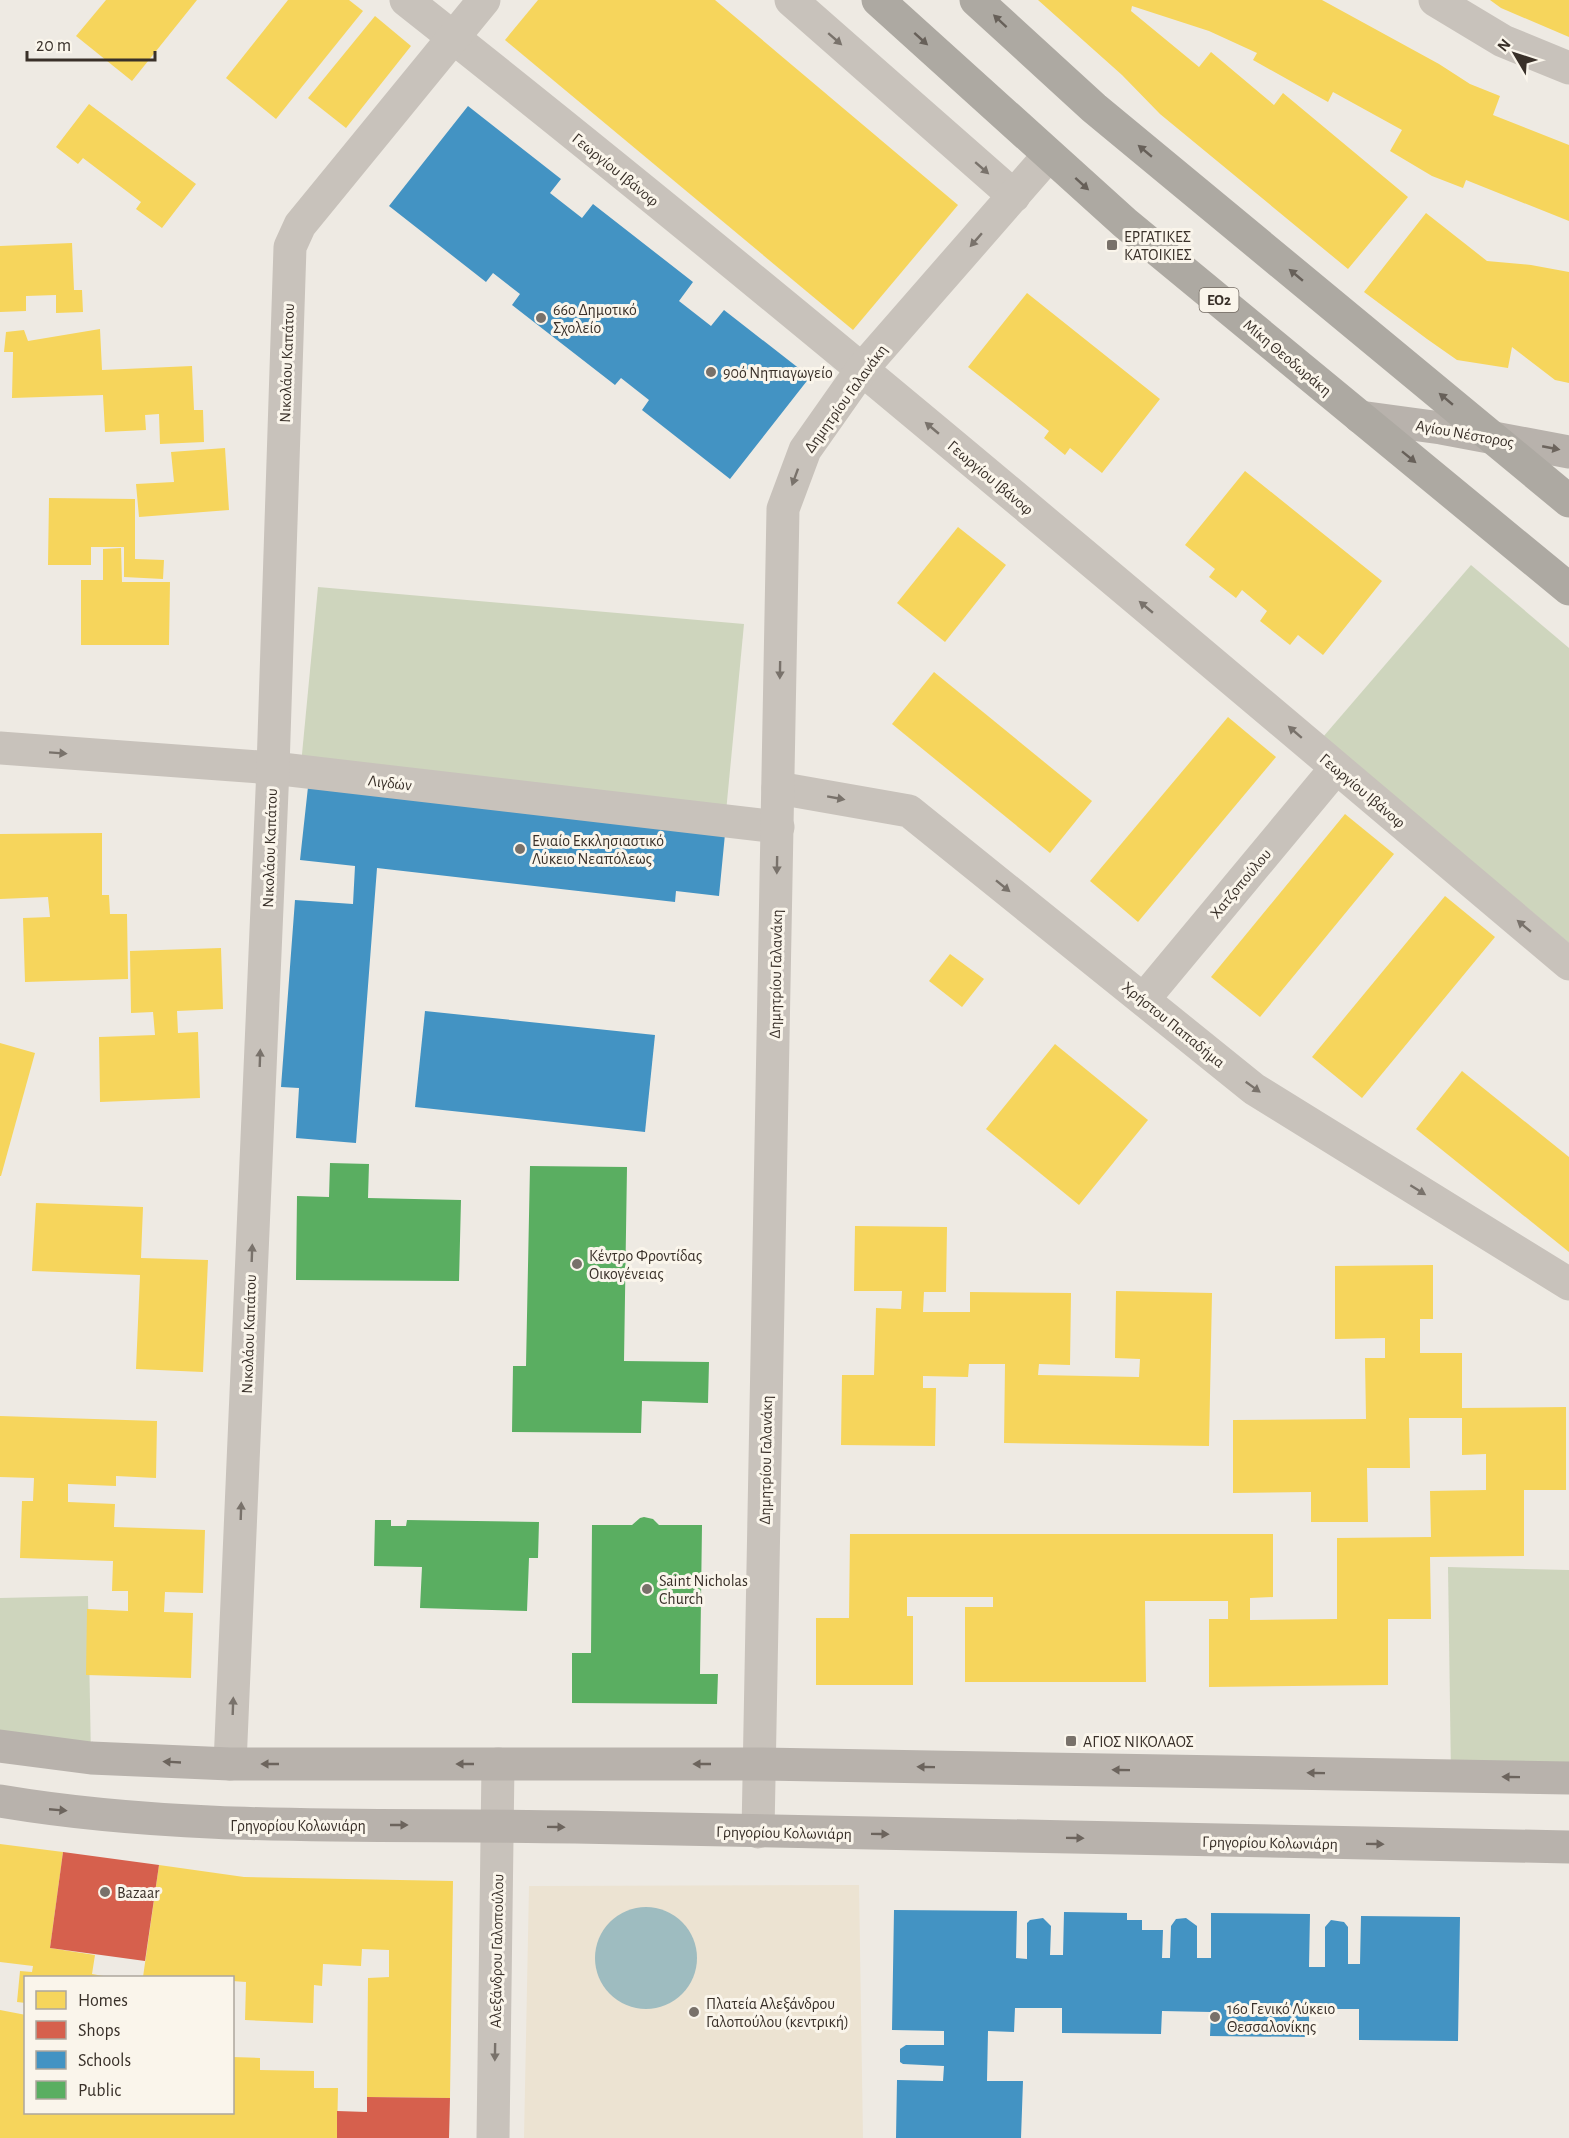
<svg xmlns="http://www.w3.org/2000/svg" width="1569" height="2138" viewBox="0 0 1569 2138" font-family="'Alegreya Sans',sans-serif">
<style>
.green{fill:#ced5bd}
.plaza{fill:#ece3d2}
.water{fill:#9ebcc0}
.homes{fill:#f6d55c}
.shops{fill:#d6604d}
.schools{fill:#4393c3}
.public{fill:#5aae61}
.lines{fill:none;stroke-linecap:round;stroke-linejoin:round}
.street{stroke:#c8c2bb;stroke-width:33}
.secondary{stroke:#b8b2ac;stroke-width:33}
.highway{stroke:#ada9a2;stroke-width:33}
.oneway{fill:#676059}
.oneway2{fill:#79726b}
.oneway3{fill:#6c645d}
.poi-dot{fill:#78716a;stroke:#faf5eb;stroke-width:2}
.labels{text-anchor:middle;stroke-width:6;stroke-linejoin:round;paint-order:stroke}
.shield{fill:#faf5eb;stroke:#736b63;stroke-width:1.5}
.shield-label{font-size:15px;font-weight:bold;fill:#393029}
.street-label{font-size:16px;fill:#393029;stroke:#faf5eb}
.poi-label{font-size:16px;fill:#393029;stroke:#faf5eb;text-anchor:start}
</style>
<rect width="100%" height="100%" fill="#eeeae3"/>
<!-- green -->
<g class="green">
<polygon points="1471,565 1569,648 1569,943 1323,737"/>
<polygon points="318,587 744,624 726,812 300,775"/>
<polygon points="1448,1567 1569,1570 1569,1778 1451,1776"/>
<polygon points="88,1596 91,1758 0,1746 0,1598"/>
</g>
<!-- plaza -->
<polygon class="plaza" points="859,1885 863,2138 524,2138 529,1886"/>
<!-- water -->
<circle class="water" cx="646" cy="1958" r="51"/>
<!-- homes -->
<g class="homes">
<polygon points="106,0 197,0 132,81 76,36"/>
<polygon points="288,0 349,0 363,11 276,119 226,78"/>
<polygon points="538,0 715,0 958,205 853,330 505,40"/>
<polygon points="1038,0 1322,0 1439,64 1470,84 1500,96 1493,115 1569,145 1569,221 1466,180 1463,188 1432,176 1390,151 1402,130 1333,92 1328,102 1253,60 1257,53 1209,31 1132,6 1131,11 1199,67 1211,52 1274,105 1283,93 1408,197 1348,269 1160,114 1122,75"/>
<polygon points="1490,0 1569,0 1569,37 1501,8"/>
<polygon points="375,16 411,46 346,128 308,98"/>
<polygon points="89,104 196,184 162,228 136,209 141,202 83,158 78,164 56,147"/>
<polygon points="1426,213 1487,261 1531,265 1569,272 1569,383 1555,380 1512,347 1508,368 1457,360 1427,339 1364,292"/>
<polygon points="72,243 74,290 82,290 83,312 56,313 56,295 26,296 26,311 0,312 0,246"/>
<polygon points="1027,293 1160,399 1102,473 1070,448 1065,455 1044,438 1049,431 968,367"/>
<polygon points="100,329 102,370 192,366 194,410 203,410 204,442 160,444 159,414 145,415 146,430 105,432 103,395 12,398 13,352 4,352 6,332 24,330 28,341"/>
<polygon points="225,448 229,510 139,517 136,484 174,482 171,452"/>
<polygon points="1245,471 1382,581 1323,655 1298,635 1290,645 1260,621 1267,611 1242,590 1236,598 1209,577 1215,569 1185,545"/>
<polygon points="49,498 135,499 135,559 164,560 163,579 124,577 124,547 91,547 91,565 48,565"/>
<polygon points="958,527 1006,565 945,642 897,603"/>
<polygon points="121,548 122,582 170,582 169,645 81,645 81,580 103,580 103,549"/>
<polygon points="934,672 1092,801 1050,853 892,724"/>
<polygon points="1228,717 1276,757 1138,922 1090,881"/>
<polygon points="1345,814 1394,854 1260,1017 1211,977"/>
<polygon points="102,833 102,895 109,895 110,914 127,914 128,979 25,982 23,918 50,917 48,897 0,899 0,834"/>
<polygon points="1445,896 1495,937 1362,1098 1312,1057"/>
<polygon points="221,948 223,1009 177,1011 178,1033 198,1032 200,1098 100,1102 99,1037 155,1035 153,1012 131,1013 130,951"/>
<polygon points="950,954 984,979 962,1007 929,981"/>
<polygon points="0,1043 35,1053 1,1176 0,1176"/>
<polygon points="1055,1044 1148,1120 1079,1205 986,1129"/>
<polygon points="1462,1071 1569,1157 1569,1252 1416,1129"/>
<polygon points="36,1203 143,1207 141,1258 208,1260 203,1372 136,1369 140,1275 32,1271"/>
<polygon points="855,1226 947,1227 946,1292 924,1292 923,1312 970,1312 970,1292 1071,1293 1070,1365 1039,1364 1038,1375 1139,1377 1140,1359 1115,1358 1116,1291 1212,1293 1209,1446 1004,1443 1005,1364 969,1364 968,1377 923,1376 923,1388 936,1388 935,1446 841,1445 842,1375 874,1375 876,1308 901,1309 902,1291 854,1291"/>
<polygon points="1433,1265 1433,1319 1420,1319 1420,1353 1462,1353 1462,1408 1566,1407 1566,1490 1524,1490 1524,1556 1430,1557 1431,1619 1388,1619 1388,1685 1209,1687 1209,1619 1228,1619 1228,1601 1145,1601 1146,1682 965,1682 965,1607 993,1607 993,1597 907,1597 907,1616 913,1616 913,1685 816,1685 816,1618 849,1618 850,1534 1273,1534 1273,1597 1250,1598 1250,1620 1337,1619 1337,1538 1431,1537 1430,1491 1486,1490 1486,1454 1462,1455 1462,1418 1409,1418 1410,1468 1367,1468 1368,1522 1311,1522 1311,1492 1233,1493 1233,1420 1366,1419 1365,1358 1385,1358 1385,1338 1335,1339 1335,1266"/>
<polygon points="0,1416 157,1421 156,1478 116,1476 116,1486 68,1484 68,1502 115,1504 114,1527 205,1530 203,1593 165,1592 164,1612 193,1613 191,1678 86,1675 87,1609 128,1611 128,1591 112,1591 113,1561 20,1558 22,1501 33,1501 34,1478 0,1477"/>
<polygon points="0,1844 63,1852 50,1948 95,1955 92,1974 109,1977 26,1977 26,2003 17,2002 20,1971 32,1972 33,1966 0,1962"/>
<polygon points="159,1865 244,1877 453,1881 450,2098 367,2097 368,1978 389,1977 389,1950 362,1949 361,1966 323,1964 322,1986 314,1985 313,2023 245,2020 246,1982 232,1981 232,1977 143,1977"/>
<polygon points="0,2010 26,2015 26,2112 232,2112 232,2057 260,2058 260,2070 314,2071 314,2088 338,2088 337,2138 0,2138"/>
</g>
<!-- shops -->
<g class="shops">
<polygon points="63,1852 159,1865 145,1961 50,1948"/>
<polygon points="367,2097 450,2098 449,2138 337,2138 337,2111 367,2112"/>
</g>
<!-- schools -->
<g class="schools">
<polygon points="468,106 561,179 550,193 582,218 593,204 693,282 679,301 711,326 724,310 810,377 730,479 642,410 649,400 621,378 615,385 512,305 520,294 493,273 486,282 389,206"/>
<polygon points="308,787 725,834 719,896 676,891 675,902 377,868 356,1143 296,1138 299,1088 281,1087 295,900 353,904 355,866 300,860"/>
<polygon points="425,1011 655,1035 645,1132 415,1107"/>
<polygon points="894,1910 1017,1911 1016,1958 1027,1959 1027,1923 1030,1920 1043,1918 1051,1926 1050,1955 1063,1955 1064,1912 1127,1913 1127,1920 1142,1920 1142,1930 1163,1930 1162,1958 1170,1958 1171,1926 1176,1919 1186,1918 1197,1926 1197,1958 1211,1958 1211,1913 1310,1914 1309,1967 1325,1967 1325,1927 1331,1920 1344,1922 1348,1927 1348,1964 1360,1964 1361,1916 1460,1917 1458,2041 1359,2040 1359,2009 1309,2009 1309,2037 1210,2036 1211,2012 1162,2011 1161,2034 1062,2033 1062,2008 1015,2008 1014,2032 988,2031 987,2081 1023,2081 1021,2138 896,2138 897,2080 943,2081 944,2066 903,2064 900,2062 900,2049 906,2045 944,2045 944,2031 892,2030"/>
</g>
<!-- public -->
<g class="public">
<polygon points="330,1163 369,1164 368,1198 461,1200 459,1281 296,1280 297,1196 329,1197"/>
<polygon points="530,1166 627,1167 624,1361 709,1362 708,1403 642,1401 641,1433 512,1432 513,1366 526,1366"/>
<polygon points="644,1517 653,1519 659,1525 702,1525 700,1674 718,1674 717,1704 572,1703 572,1653 591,1653 592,1525 632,1525 640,1518"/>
<polygon points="375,1520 391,1520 391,1526 406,1526 407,1520 539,1522 538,1558 529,1558 527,1611 420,1608 422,1567 374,1566"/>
</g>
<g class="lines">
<!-- street -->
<g class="street">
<path d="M406 0C801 312 1184 639 1569 964"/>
<polyline points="791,0 1014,196"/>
<polyline points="1435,0 1503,41 1569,68"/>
<polyline points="0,748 273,768 778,827"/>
<polyline points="778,788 909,811 1254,1089 1569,1284"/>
<polyline points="1144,999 1336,768"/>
<polyline points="230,1764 273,768 290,247 300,225 484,0"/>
<polyline points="758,1832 783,509 805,450 862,369 1049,155"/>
<polyline points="493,2138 498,1764"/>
</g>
<!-- secondary -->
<g class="secondary">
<polyline points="1360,417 1441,428 1569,452"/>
<polyline points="0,1746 91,1758 230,1764 760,1764 1569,1778"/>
<path d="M0 1801C190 1833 383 1823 575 1827 906 1833 1238 1841 1569 1847"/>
</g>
<!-- highway -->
<g class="highway">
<polyline points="878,0 1125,223 1569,589"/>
<polyline points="976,0 1094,108 1569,501"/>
</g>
</g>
<!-- one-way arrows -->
<defs><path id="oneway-solid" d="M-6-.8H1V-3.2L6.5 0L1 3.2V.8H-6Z" transform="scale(1.5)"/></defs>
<g class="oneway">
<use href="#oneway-solid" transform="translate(1000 21) rotate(-137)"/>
<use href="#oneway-solid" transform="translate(921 39) rotate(42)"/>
<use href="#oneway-solid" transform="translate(1145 151) rotate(-140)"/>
<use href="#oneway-solid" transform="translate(1082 184) rotate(42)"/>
<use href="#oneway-solid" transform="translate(1296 275) rotate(-140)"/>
<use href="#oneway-solid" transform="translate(1446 399) rotate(-140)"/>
<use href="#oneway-solid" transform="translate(1409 457) rotate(39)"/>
</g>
<g class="oneway2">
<use href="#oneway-solid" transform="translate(835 39) rotate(41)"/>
<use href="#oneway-solid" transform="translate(982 168) rotate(41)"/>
<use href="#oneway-solid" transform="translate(976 240) rotate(131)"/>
<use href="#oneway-solid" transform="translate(932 428) rotate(-140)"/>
<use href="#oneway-solid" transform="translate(795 477) rotate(110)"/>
<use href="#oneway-solid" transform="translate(1146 607) rotate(-140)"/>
<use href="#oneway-solid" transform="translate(780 670) rotate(91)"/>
<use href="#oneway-solid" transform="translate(1295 732) rotate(-139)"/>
<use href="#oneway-solid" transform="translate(58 753) rotate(4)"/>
<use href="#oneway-solid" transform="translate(836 798) rotate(10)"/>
<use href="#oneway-solid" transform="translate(777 865) rotate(91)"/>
<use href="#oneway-solid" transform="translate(1003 886) rotate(39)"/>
<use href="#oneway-solid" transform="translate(1524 926) rotate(-140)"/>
<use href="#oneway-solid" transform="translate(260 1058) rotate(-88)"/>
<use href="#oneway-solid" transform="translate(1253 1087) rotate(36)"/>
<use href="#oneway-solid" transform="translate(1418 1190) rotate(32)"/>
<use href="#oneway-solid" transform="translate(252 1253) rotate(-88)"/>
<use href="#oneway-solid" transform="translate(241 1511) rotate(-88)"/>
<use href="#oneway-solid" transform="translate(233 1706) rotate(-88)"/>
<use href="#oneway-solid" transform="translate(495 2052) rotate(91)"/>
</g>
<g class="oneway3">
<use href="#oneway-solid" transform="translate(1551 448) rotate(11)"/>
<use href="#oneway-solid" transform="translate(172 1762) rotate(-177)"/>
<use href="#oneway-solid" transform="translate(270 1764) rotate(180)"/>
<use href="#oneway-solid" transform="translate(465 1764) rotate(180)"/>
<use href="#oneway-solid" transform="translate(702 1764) rotate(180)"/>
<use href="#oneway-solid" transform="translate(926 1767) rotate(-179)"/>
<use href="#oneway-solid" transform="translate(1121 1770) rotate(-179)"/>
<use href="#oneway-solid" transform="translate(1316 1773) rotate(-179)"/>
<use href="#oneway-solid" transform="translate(1511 1777) rotate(-179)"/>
<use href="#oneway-solid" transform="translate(58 1810) rotate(5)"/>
<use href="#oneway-solid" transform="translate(399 1825)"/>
<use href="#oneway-solid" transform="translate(556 1827) rotate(1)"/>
<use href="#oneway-solid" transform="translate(880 1834) rotate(1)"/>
<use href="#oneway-solid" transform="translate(1075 1838) rotate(1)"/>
<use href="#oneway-solid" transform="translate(1375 1844) rotate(1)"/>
</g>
<!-- markers -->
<g class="poi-dot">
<rect x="1106" y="239" width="12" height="12" rx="3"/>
<circle cx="541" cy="318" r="6"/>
<circle cx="711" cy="372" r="6"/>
<circle cx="520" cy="849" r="6"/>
<circle cx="577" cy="1264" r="6"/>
<circle cx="647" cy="1589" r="6"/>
<rect x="1065" y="1735" width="12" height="12" rx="3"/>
<circle cx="105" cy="1892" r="6"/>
<circle cx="694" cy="2012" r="6"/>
<circle cx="1215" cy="2017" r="6"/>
</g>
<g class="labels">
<!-- shield labels -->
<rect class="shield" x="1199.5" y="288" width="39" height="24" rx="4.5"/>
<g class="shield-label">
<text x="1219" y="305">ΕΟ2</text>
</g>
<!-- street labels -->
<g class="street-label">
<text transform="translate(616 169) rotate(39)" y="6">Γεωργίου Ιβάνοφ</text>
<text transform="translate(1288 357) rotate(40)" y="6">Μίκη Θεοδωράκη</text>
<text transform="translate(286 363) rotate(-88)" y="6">Νικολάου Καπάτου</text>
<text transform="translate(845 398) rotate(-54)" y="6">Δημητρίου Γαλανάκη</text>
<text transform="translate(1465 433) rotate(10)" y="6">Αγίου Νέστορος</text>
<text transform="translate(991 477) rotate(40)" y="6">Γεωργίου Ιβάνοφ</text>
<text transform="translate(390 782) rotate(7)" y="6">Λιγδών</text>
<text transform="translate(1363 790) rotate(40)" y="6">Γεωργίου Ιβάνοφ</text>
<text transform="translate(269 848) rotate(-88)" y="6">Νικολάου Καπάτου</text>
<text transform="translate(1240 883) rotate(-50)" y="6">Χατζοπούλου</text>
<text transform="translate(775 974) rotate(-89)" y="6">Δημητρίου Γαλανάκη</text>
<text transform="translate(1174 1024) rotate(39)" y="6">Χρήστου Παπαδήμα</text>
<text transform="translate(248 1334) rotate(-88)" y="6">Νικολάου Καπάτου</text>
<text transform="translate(765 1460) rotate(-89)" y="6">Δημητρίου Γαλανάκη</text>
<text x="298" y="1831">Γρηγορίου Κολωνιάρη</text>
<text transform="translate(784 1832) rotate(1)" y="6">Γρηγορίου Κολωνιάρη</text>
<text transform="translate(1270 1842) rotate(1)" y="6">Γρηγορίου Κολωνιάρη</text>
<text transform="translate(496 1951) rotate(-89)" y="6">Αλεξάνδρου Γαλοπούλου</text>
</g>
<!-- poi labels -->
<g class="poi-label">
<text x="1124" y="242">ΕΡΓΑΤΙΚΕΣ<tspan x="1124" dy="18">ΚΑΤΟΙΚΙΕΣ</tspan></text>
<text x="553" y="315">66ο Δημοτικό<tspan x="553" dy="18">Σχολείο</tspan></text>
<text x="723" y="378">90ό Νηπιαγωγείο</text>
<text x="532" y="846">Ενιαίο Εκκλησιαστικό<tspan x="532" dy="18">Λύκειο Νεαπόλεως</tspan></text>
<text x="589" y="1261">Κέντρο Φροντίδας<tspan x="589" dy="18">Οικογένειας</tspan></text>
<text x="659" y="1586">Saint Nicholas<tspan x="659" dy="18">Church</tspan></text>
<text x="1083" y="1747">ΑΓΙΟΣ ΝΙΚΟΛΑΟΣ</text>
<text x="117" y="1898">Bazaar</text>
<text x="706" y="2009">Πλατεία Αλεξάνδρου<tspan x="706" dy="18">Γαλοπούλου (κεντρική)</tspan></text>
<text x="1227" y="2014">16ο Γενικό Λύκειο<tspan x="1227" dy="18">Θεσσαλονίκης</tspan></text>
</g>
</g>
<!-- legend -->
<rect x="24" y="1976" width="210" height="138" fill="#faf5eb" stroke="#ada69d" stroke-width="1.5"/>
<rect x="36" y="1991" width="30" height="18" fill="#f6d55c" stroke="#ada69d" stroke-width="1.5"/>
<text x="78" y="2006" font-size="18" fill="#393029">Homes</text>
<rect x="36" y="2021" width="30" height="18" fill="#d6604d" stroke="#ada69d" stroke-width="1.5"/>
<text x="78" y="2036" font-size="18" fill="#393029">Shops</text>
<rect x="36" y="2051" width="30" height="18" fill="#4393c3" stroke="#ada69d" stroke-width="1.5"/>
<text x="78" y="2066" font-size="18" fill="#393029">Schools</text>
<rect x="36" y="2081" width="30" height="18" fill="#5aae61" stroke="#ada69d" stroke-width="1.5"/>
<text x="78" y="2096" font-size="18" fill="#393029">Public</text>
<!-- north arrow -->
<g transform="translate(1515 54) rotate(309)" stroke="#faf5eb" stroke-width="4.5" paint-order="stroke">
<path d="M0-4.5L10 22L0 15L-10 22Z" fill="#393029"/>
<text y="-9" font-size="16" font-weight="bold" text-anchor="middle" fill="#393029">N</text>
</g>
<!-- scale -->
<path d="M27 51v9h128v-9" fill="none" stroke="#393029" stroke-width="3"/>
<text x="36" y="51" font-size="18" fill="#393029" stroke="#faf5eb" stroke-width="4.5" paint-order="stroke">20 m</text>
</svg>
